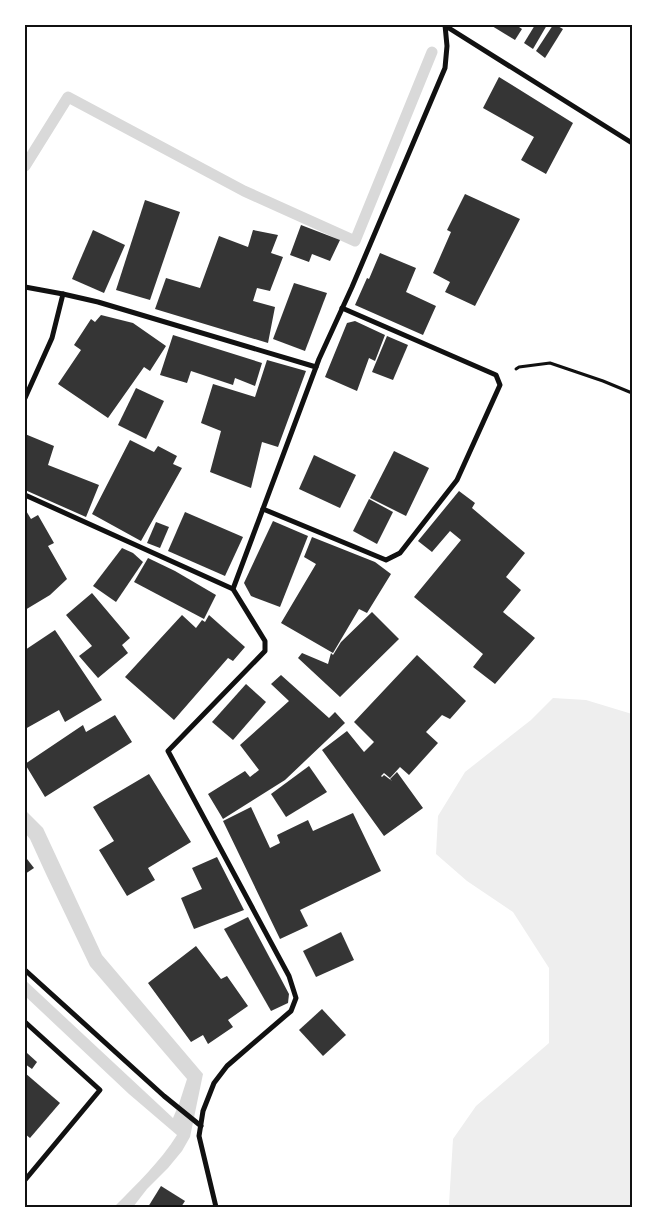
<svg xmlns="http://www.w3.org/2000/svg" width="657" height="1232" viewBox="0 0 657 1232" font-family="'DM Sans',sans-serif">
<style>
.green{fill:#eee}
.water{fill:#d9d9d9}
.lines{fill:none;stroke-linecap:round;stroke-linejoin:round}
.stream{stroke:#d9d9d9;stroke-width:11}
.building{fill:#353535}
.path{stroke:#111;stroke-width:3}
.minor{stroke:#111;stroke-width:5}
.neatline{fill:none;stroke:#111;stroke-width:2}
</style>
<rect width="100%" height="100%" fill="#fff"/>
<!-- green -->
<polygon class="green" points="553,698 586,700 632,714 632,1207 451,1207 449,1204 453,1139 476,1106 549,1043 549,968 513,912 467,881 436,854 438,816 465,772 531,720"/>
<!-- water -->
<path class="water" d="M25 810 43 828 102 955 203 1074 190 1137 182 1151 168 1168 147 1189 133 1207H114C137 1184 160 1162 177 1135L129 1094 25 996V980L173 1118 179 1104 187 1079 90 966 46 874 30 839 25 833Z"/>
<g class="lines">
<!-- stream -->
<polyline class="stream" points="25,166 68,97 244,191 355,241 432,52"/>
</g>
<!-- building -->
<g class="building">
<polygon points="493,25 516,25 522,29 515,40 492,26"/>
<polygon points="535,25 547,25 533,49 524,43"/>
<polygon points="553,25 556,25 563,29 545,58 536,51"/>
<polygon points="499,77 573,123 546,174 521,160 534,137 483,108"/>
<polygon points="465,194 520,219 475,306 445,292 450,282 433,273 451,232 447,230"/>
<polygon points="145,200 180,212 150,300 116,290"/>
<polygon points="301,225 340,240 330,261 312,254 309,262 290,255"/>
<polygon points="93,230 125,245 104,293 72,279"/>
<polygon points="253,230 278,235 271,253 283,257 270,291 257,288 253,301 275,307 268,343 155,309 166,278 200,288 219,236 248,247"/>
<polygon points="380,253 416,268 406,292 436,306 423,335 355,305 367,278 369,279"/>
<polygon points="294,283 327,293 305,351 273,339"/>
<polygon points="101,315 133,323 166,346 150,371 144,367 108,418 58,384 81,350 74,345 91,319 95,322"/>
<polygon points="355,321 385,335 375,361 369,358 357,391 325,377 347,323"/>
<polygon points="173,335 262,363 255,386 235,378 233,385 191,371 187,383 160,375"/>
<polygon points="387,336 408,345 393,380 372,372"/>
<polygon points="267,360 306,371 278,447 262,442 251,488 210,472 221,431 201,423 213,384 255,397"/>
<polygon points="136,388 164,401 146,439 118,425"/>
<polygon points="25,434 54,446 48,465 99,485 86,517 25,490"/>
<polygon points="130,440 154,452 158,446 177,456 173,464 182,468 141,541 92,514"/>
<polygon points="394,451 429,468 406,516 370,498"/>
<polygon points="314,455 356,475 340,508 299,489"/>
<polygon points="459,491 475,503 472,508 525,553 506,577 521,590 503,612 535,638 495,684 473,667 483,654 414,597 461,540 450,531 432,552 418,541"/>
<polygon points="369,499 393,512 377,544 353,531"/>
<polygon points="25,509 31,519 38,515 54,543 48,546 67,579 50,595 25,610"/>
<polygon points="185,512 243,537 225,576 168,551"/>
<polygon points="273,521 308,536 280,607 251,596 244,583"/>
<polygon points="156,522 169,527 160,548 147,543"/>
<polygon points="312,537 375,562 391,574 367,613 359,609 333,653 281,623 316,564 304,557"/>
<polygon points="122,548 133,553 143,562 116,602 93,586"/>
<polygon points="148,558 175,571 216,595 204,619 134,582"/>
<polygon points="92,593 130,638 122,645 128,653 98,678 79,656 92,646 66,615"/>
<polygon points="372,612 399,639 340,697 298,658 302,653 328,664 331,653 333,655 341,642"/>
<polygon points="182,615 196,628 202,620 205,622 209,615 245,647 233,661 228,658 174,720 125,677"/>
<polygon points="55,630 102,700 65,722 59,710 25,729 25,650"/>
<polygon points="417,655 466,701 450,719 442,715 426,732 438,743 409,775 400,767 390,778 384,773 381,776 382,777 384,775 392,781 390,779 397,772 423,808 384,836 322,750 347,731 364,752 374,742 354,722"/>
<polygon points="281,675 329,718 335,712 345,723 285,780 223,819 208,794 245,771 250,777 259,770 240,745 289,701 271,684"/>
<polygon points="246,684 266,702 233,740 212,722"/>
<polygon points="115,715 132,742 45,797 25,764 83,725 86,732"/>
<polygon points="309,766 327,792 286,817 271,794"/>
<polygon points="149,774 191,842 148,868 155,880 127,896 99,850 114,841 93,807"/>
<polygon points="251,807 270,848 280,843 277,835 308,820 313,831 353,813 381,871 300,910 308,926 280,939 223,821"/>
<polygon points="217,857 244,910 194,929 181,898 202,889 192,868"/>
<polygon points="27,859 34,868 25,874 25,860"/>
<polygon points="248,917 289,994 288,1003 271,1011 224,929"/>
<polygon points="341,932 354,960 316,977 303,951"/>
<polygon points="196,946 221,979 227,976 248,1006 228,1020 233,1027 208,1044 203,1035 191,1042 148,983"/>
<polygon points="322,1009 346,1035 323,1056 299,1030"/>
<polygon points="27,1053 37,1062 32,1069 25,1064 25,1056"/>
<polygon points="25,1073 60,1103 30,1138 25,1134"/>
<polygon points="161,1186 185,1201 181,1207 148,1207"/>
</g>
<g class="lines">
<!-- path -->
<polyline class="path" points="516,369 519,367 550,363 603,381 632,393"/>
<!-- minor -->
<g class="minor">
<polyline points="444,25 632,143"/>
<polyline points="25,287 63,294 98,302 316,367"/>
<polyline points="25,398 52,338 63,294"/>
<polyline points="25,495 233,589"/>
<polyline points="263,509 386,560 400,553 457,480 500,385 496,375 342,308"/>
<polyline points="25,970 164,1096 201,1126"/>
<polyline points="25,1022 100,1090 25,1180"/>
<polyline points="216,1207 199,1136 203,1111 214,1083 227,1066 291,1011 296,998 289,976 168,751 265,651 265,641 233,589 319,359 352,287 445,68 447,46 445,25"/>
</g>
</g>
<!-- border -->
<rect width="657" height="1232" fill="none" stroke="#ffffff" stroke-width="52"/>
<rect x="26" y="26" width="605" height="1180" class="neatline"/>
</svg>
